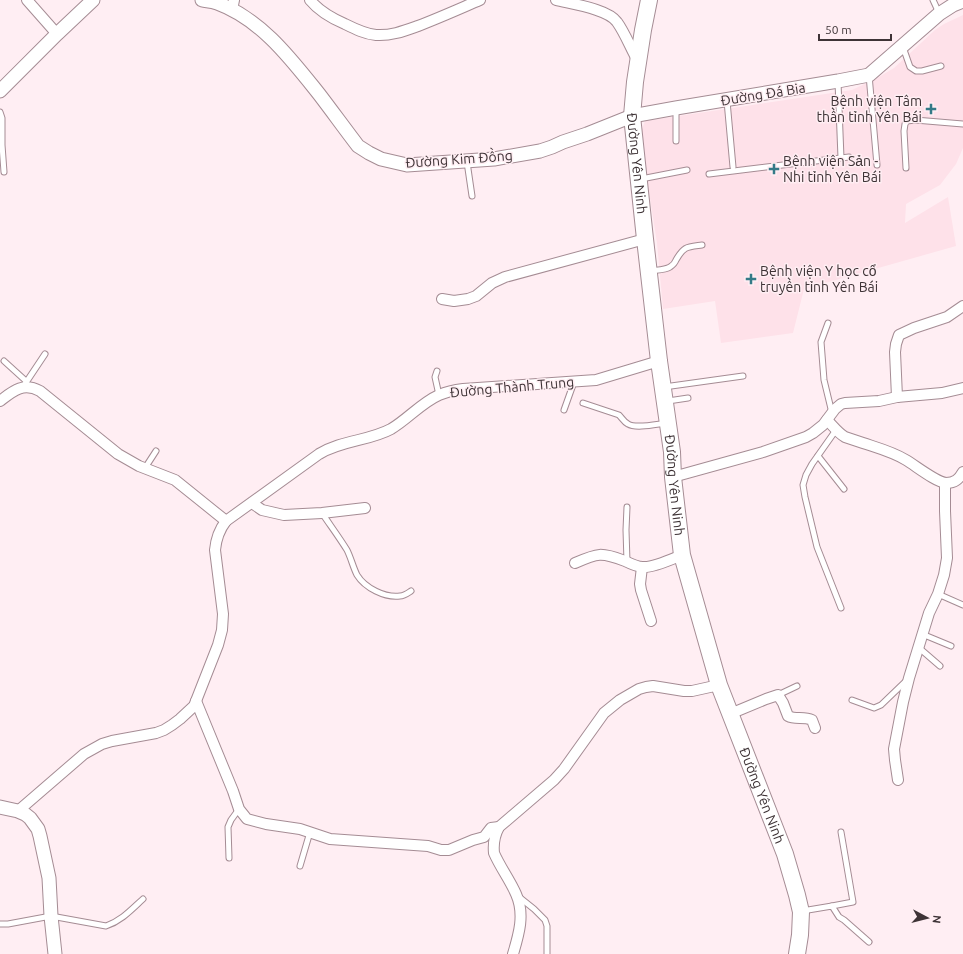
<svg xmlns="http://www.w3.org/2000/svg" width="963" height="954" viewBox="0 0 963 954" font-family="Ubuntu,sans-serif">
<style>
.built{fill:#fee1e9}
.lines{fill:none;stroke-linecap:round;stroke-linejoin:round}
.service-casing{stroke:#a58c94;stroke-width:7}
.minor-casing{stroke:#a58c94;stroke-width:12}
.tertiary-casing{stroke:#a58c94;stroke-width:15}
.primary-casing{stroke:#a58c94;stroke-width:18}
.service{stroke:#fff;stroke-width:5}
.minor{stroke:#fff;stroke-width:10}
.tertiary{stroke:#fff;stroke-width:13}
.primary{stroke:#fff;stroke-width:16}
.poi-dot{fill:#347a87;stroke:#ffeef3;stroke-width:1.5}
.labels{text-anchor:middle;stroke-width:3;stroke-linejoin:round;paint-order:stroke}
.street-label{font-size:14px;fill:#3e3336;stroke:#ffeef3}
.poi-label{font-size:14px;fill:#3e3336;stroke:#ffeef3;text-anchor:start}
</style>
<rect width="100%" height="100%" fill="#ffeef3"/>
<!-- built -->
<polygon class="built" points="963,15 963,148 956,164 940,185 906,204 905,223 948,197 956,246 804,289 793,333 721,343 715,301 663,309 657,243 640,135 645,121 852,90 879,77 894,68 935,30 944,24"/>
<g class="lines">
<defs>
<g id="service">
<polyline points="933,0 939,13"/>
<polyline points="903,47 910,67 916,71 922,71 941,66"/>
<polyline points="869,75 877,165"/>
<polyline points="838,82 841,158"/>
<polyline points="727,101 733,167"/>
<polyline points="676,109 676,141"/>
<polyline points="0,112 2,118 2,145 4,172"/>
<polyline points="467,162 472,196"/>
<polyline points="906,168 904,131 905,124 907,121 915,120 963,124"/>
<polyline points="709,174 849,157"/>
<polyline points="641,179 687,170"/>
<path d="M651 271C657 270 665 270 670 267 673 265 675 263 676 260 684 246 687 247 702 245"/>
<polyline points="828,323 821,342 824,380 832,413"/>
<polyline points="4,361 26,381"/>
<polyline points="437,371 435,377 439,395"/>
<polyline points="23,387 45,354"/>
<polyline points="664,387 743,376"/>
<polyline points="668,401 688,398"/>
<path d="M583 403 619 415C622 418 624 422 628 424 636 429 657 424 667 423"/>
<polyline points="564,410 574,382"/>
<polyline points="836,430 812,464 806,475 803,485 805,497 817,547 841,608"/>
<polyline points="818,456 844,489"/>
<polyline points="145,468 156,451"/>
<path d="M322 513C330 525 339 537 347 550 351 558 353 567 357 575 365 588 385 598 400 596 404 596 408 593 411 591"/>
<polyline points="627,562 626,530 627,507"/>
<polyline points="938,594 963,605"/>
<polyline points="922,634 951,646"/>
<polyline points="918,647 940,666"/>
<polyline points="778,695 797,686"/>
<polyline points="852,700 874,708 881,705 907,680"/>
<polyline points="229,858 228,827 231,820 239,809"/>
<polyline points="300,866 310,832"/>
<polyline points="519,897 534,909 545,920 547,926 547,954"/>
<polyline points="832,906 853,902 841,832"/>
<polyline points="802,911 832,906 839,917 844,920 869,942"/>
<path d="M0 924H8L51 916 106 926C121 921 131 910 143 899"/>
</g>
<g id="minor">
<polyline points="27,0 57,34"/>
<path d="M310 0C319 11 331 18 345 24 355 29 365 34 376 35 391 36 404 31 418 26 439 18 459 9 480 0"/>
<path d="M556 0C572 4 608 9 617 22 625 33 631 49 638 61"/>
<polyline points="232,10 234,0"/>
<polyline points="442,299 454,301 468,299 476,296 492,283 505,277 645,239"/>
<polyline points="897,397 895,352 896,344 899,335 914,328 947,317 963,306"/>
<path d="M0 401C13 391 23 382 40 391L118 454 139 466 175 480 226 521"/>
<path d="M827 420C833 426 838 433 845 437 851 439 857 441 863 443 878 448 893 452 906 460 916 466 936 482 946 483 955 483 959 479 963 472"/>
<polyline points="673,477 763,452 806,437 813,433 823,425 835,409 841,404 845,403 879,401 897,397 942,393 963,388"/>
<polyline points="252,503 262,510 284,515 322,513 365,508"/>
<path d="M575 563C598 553 601 552 625 561 631 564 637 567 643 567 653 568 672 559 682 555"/>
<polyline points="642,567 640,584 641,590 651,621"/>
<polyline points="196,701 233,791 239,809 247,819 266,824 300,829 330,839 428,846 441,850 449,850 473,840 484,837 491,828 499,827"/>
<path d="M730 714 766 699 778 695 783 703 788 716C795 720 804 716 812 720L815 728"/>
<polyline points="898,780 895,760 894,749 903,702 909,678 929,613 938,594 944,575 947,558 945,511 945,483"/>
<path d="M18 811 84 754 102 744 112 741 156 733 164 730 172 725 180 719 194 706 196 701 218 645 222 630 223 614 215 550C216 539 219 530 226 521L319 454C342 440 369 441 391 429 408 419 421 403 439 395 446 392 454 390 463 389L596 380 659 361"/>
<path d="M513 954C519 934 525 914 516 894 510 880 500 867 494 853 493 843 494 836 499 827L554 780 564 769 604 713 620 700 639 689 646 687 653 686 684 691H692L719 685"/>
</g>
<g id="tertiary">
<path d="M202 0C207 1 212 1 217 3 261 19 291 59 319 94 332 111 345 129 358 146L369 153 381 159 407 165 494 159 540 151 552 147 563 142 587 134 632 116 676 108 838 81 869 75 939 14 953 5 963 1"/>
<polyline points="0,91 57,34 93,0"/>
<polyline points="0,807 18,811 25,814 30,818 38,829 40,836 49,878 51,916 55,954"/>
</g>
<g id="primary">
<path id="s1" d="M649 0 643 30 635 82 632 116 645 239 659 361 672 452 673 477 682 555 719 685 785 854 797 895 801 912 800 935 797 954"/>
</g>
</defs>
<!-- service casing -->
<use href="#service" class="service-casing"/>
<!-- minor casing -->
<use href="#minor" class="minor-casing"/>
<!-- tertiary casing -->
<use href="#tertiary" class="tertiary-casing"/>
<!-- primary casing -->
<use href="#primary" class="primary-casing"/>
<!-- service -->
<use href="#service" class="service"/>
<!-- minor -->
<use href="#minor" class="minor"/>
<!-- tertiary -->
<use href="#tertiary" class="tertiary"/>
<!-- primary -->
<use href="#primary" class="primary"/>
</g>
<!-- markers -->
<g class="poi-dot">
<path d="M929 103h4v4h4v4h-4v4h-4v-4h-4v-4h4z"/>
<path d="M772 163h4v4h4v4h-4v4h-4v-4h-4v-4h4z"/>
<path d="M749 273h4v4h4v4h-4v4h-4v-4h-4v-4h4z"/>
</g>
<g class="labels">
<!-- street labels -->
<g class="street-label">
<text transform="translate(763 94) rotate(-9)" y="5">Đường Đá Bia</text>
<text transform="translate(459 159) rotate(-4)" y="5">Đường Kim Đồng</text>
<text dy="5" stroke="none"><textPath href="#s1" startOffset="165">Đường Yên Ninh</textPath></text>
<text transform="translate(512 387) rotate(-5)" y="5">Đường Thành Trung</text>
<text dy="5" stroke="none"><textPath href="#s1" startOffset="489">Đường Yên Ninh</textPath></text>
<text dy="5" stroke="none"><textPath href="#s1" startOffset="813">Đường Yên Ninh</textPath></text>
</g>
<!-- poi labels -->
<g class="poi-label">
<text x="922" y="106" text-anchor="end">Bệnh viện Tâm<tspan x="922" dy="16">thần tỉnh Yên Bái</tspan></text>
<text x="783" y="166">Bệnh viện Sản -<tspan x="783" dy="16">Nhi tỉnh Yên Bái</tspan></text>
<text x="760" y="276">Bệnh viện Y học cổ<tspan x="760" dy="16">truyền tỉnh Yên Bái</tspan></text>
</g>
</g>
<!-- north arrow -->
<g transform="translate(927 918) rotate(97)" stroke="#ffeef3" stroke-width="3" paint-order="stroke">
<path d="M0-3L7 15L0 10L-7 15Z" fill="#3e3336"/>
<text y="-6" font-size="11" font-weight="bold" text-anchor="middle" fill="#3e3336">N</text>
</g>
<!-- scale -->
<path d="M819 34v6h72v-6" fill="none" stroke="#3e3336" stroke-width="2"/>
<text x="825" y="34" font-size="12" fill="#3e3336" stroke="#ffeef3" stroke-width="3" paint-order="stroke">50 m</text>
</svg>
